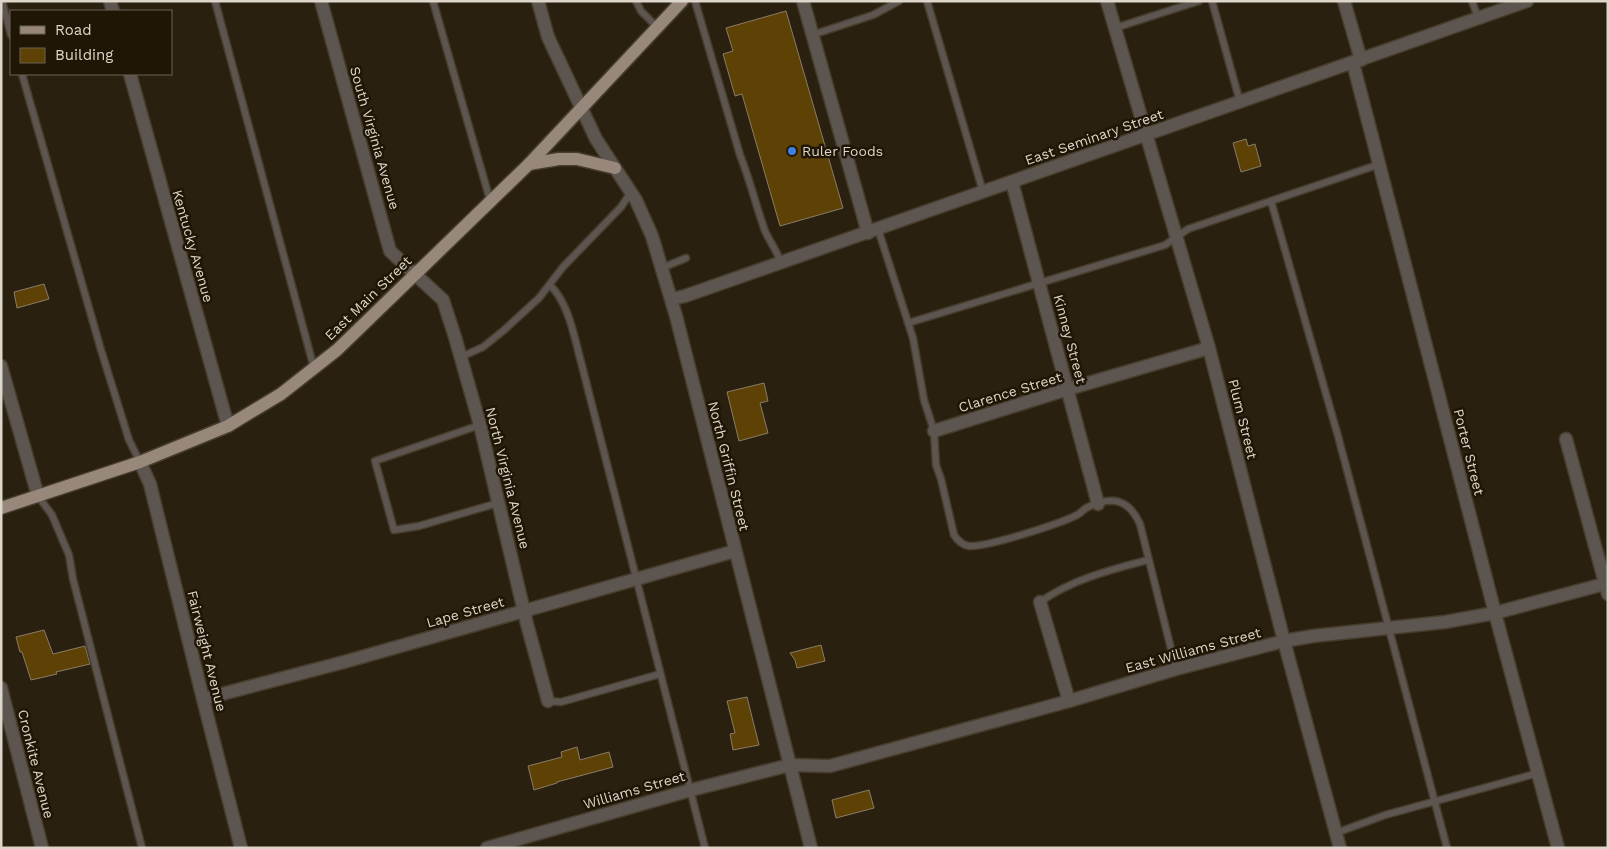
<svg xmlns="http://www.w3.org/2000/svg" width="1609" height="849" viewBox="0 0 1609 849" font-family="'Work Sans',sans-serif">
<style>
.building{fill:#5e4104;stroke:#897d69}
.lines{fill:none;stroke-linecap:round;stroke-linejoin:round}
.service-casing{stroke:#463d2d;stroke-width:9}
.minor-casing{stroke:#463d2d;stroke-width:15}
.primary-casing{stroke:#463d2d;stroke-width:15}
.service{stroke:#5d554f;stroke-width:6}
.minor{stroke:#5d554f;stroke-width:12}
.primary{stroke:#98877b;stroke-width:12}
.shop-dot{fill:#3f7fe0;stroke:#201606;stroke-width:2}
.labels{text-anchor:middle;stroke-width:5;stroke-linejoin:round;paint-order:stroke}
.street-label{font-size:14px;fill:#dcd6cb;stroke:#201606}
.poi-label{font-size:14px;fill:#dcd6cb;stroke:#201606;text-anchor:start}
</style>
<rect width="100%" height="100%" fill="#2a200f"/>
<!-- building -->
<g class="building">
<polygon points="786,11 843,208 780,226 742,94 735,96 723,54 733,51 726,28"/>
<polygon points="1246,139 1248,146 1255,144 1261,166 1241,172 1233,143"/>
<polygon points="44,284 49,299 17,308 14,292"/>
<polygon points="764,383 768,401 760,403 768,433 739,441 727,392"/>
<polygon points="44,630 53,654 85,646 90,664 56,672 57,674 31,680 22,652 20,652 16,637"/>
<polygon points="821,645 825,661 797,668 795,660 790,653"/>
<polygon points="747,697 759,745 733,750 730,734 735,733 727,701"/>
<polygon points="577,747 580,760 609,752 613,767 557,782 557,783 534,790 528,766 562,757 561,752"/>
<polygon points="869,790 874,808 836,818 832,800"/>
</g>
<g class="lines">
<defs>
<g id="service">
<polyline points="2,1 11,35"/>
<polyline points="215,1 314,368"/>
<polyline points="433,1 490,200"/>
<polyline points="636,1 641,11 657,27"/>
<path d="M695 1 740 155C750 180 756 206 765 231 770 242 777 251 781 263"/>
<polyline points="927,1 983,192"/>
<polyline points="1212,1 1240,102"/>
<polyline points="1472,1 1478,18"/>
<polyline points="1115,28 1199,1"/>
<polyline points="812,35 873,15 899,1"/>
<polyline points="22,74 101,350 129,440 140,462"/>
<polyline points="1271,201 1338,436 1447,848"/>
<path d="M878 229 913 338 924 400 934 431 936 465 941 479 954 535C958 541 962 545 969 546 988 547 1059 524 1077 515 1081 513 1083 510 1086 508 1092 505 1102 501 1108 501 1125 499 1134 511 1140 524L1176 669"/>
<polyline points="662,268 686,258"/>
<path d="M550 285C569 304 574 336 581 362L705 848"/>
<polyline points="908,323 1165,245 1188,229 1380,164"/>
<polyline points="461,357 483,347 503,331 539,298 563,267 621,207 631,192"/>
<polyline points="480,425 375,461 394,530 419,526 498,503"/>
<polyline points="38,496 52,515 69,555 73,579 142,848"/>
<path d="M1040 602C1073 579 1110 570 1148 560"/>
<polyline points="548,701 561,702 660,674"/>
<polyline points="1336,833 1385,815 1538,773"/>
</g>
<g id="minor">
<polyline points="110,1 113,11"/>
<polyline points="321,1 390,251 443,300 455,337 480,425 527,624 548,701"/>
<polyline points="538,1 548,37 596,139 636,200 652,236 676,316 811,848"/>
<polyline points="803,1 868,233"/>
<polyline points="1107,1 1209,348 1284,641 1340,848"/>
<polyline points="1344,1 1361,60"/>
<polyline points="1353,63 1495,613 1558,848"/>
<polyline points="130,74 228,426"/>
<polyline points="1012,182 1098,504"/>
<polyline points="671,299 685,296 1527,1"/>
<polyline points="1,366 38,496"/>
<polyline points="934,431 1068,389 1209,348"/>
<polyline points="1566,439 1608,594"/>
<polyline points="140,462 150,484 203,699 241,848"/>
<polyline points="1040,602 1069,701"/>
<polyline points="1,688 42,848"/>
<polyline points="203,699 344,662 735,551"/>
<polyline points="487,848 691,790 790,765 830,766 1069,701 1176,669 1284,641 1313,636 1445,622 1495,613 1608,583"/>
</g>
<g id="primary">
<polyline points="529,164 559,159 577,159 615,168"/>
<polyline points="1,508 140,462 228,426 281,394 337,350 529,164 682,1"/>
</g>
</defs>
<!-- service casing -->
<use href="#service" class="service-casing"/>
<!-- minor casing -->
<use href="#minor" class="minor-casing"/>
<!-- primary casing -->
<use href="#primary" class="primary-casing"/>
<!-- service -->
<use href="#service" class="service"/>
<!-- minor -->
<use href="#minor" class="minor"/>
<!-- primary -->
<use href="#primary" class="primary"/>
</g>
<!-- markers -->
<circle class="shop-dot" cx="792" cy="151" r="5"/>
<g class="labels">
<!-- street labels -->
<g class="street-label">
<text transform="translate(1094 137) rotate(-19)" y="5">East Seminary Street</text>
<text transform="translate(375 138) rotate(74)" y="5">South Virginia Avenue</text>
<text transform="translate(193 246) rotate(74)" y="5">Kentucky Avenue</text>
<text transform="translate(368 298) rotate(-44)" y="5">East Main Street</text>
<text transform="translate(1070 339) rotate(75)" y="5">Kinney Street</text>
<text transform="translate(1010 392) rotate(-17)" y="5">Clarence Street</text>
<text transform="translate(1243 419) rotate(76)" y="5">Plum Street</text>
<text transform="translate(1469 452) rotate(76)" y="5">Porter Street</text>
<text transform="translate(729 466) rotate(76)" y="5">North Griffin Street</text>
<text transform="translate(508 478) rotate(76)" y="5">North Virginia Avenue</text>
<text transform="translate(465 612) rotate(-16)" y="5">Lape Street</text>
<text transform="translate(1193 650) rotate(-15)" y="5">East Williams Street</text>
<text transform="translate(207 651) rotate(76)" y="5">Fairweight Avenue</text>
<text transform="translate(36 764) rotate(76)" y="5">Cronkite Avenue</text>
<text transform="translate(634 790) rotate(-16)" y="5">Williams Street</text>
</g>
<!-- poi labels -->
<g class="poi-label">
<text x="802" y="156">Ruler Foods</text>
</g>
</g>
<!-- border -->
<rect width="1609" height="849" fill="none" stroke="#dcd6cb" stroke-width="5"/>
<!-- legend -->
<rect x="10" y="10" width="162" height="65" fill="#201606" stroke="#6b6355"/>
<rect x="20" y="26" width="25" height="8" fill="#98877b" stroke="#6b6355"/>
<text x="55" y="35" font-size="15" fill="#dcd6cb">Road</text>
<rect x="20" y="48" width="25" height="15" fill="#5e4104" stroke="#6b6355"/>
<text x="55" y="60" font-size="15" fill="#dcd6cb">Building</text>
</svg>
